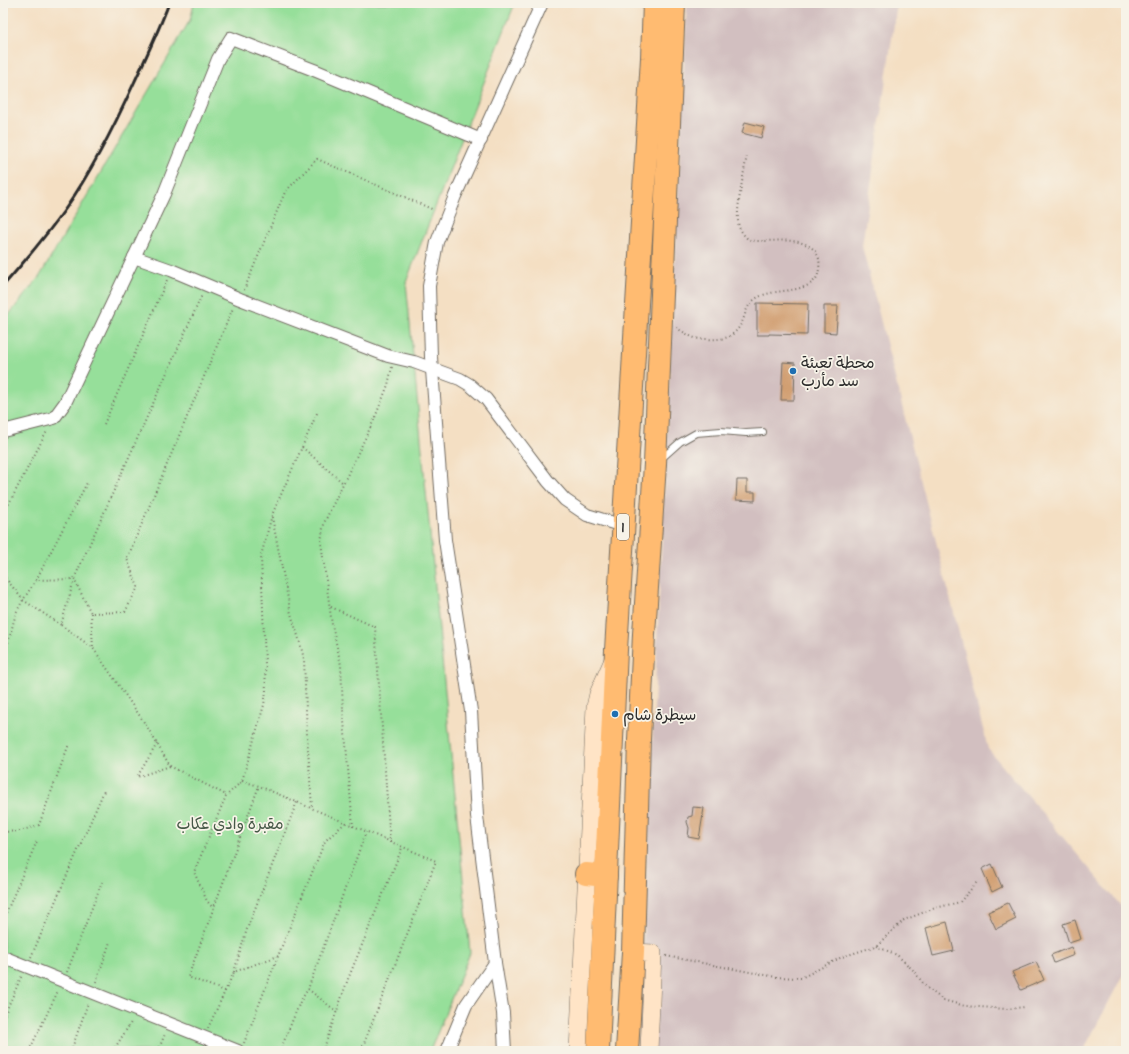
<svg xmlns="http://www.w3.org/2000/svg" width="1129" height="1054" viewBox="0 0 1129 1054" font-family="Dekko,'Playpen Sans Arabic',sans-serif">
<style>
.industrial{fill:#d2bfc0}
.green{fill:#96df9a;stroke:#608562}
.building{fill:#d09c6e}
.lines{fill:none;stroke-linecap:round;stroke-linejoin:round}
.lane-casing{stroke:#716a60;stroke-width:8}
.street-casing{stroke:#716a60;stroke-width:14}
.secondary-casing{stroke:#716a60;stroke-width:18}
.highway-casing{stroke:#716a60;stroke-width:24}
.path{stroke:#716a60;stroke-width:2;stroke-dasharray:1 3;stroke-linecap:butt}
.lane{stroke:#fff;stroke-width:6}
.street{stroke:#fff;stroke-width:12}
.secondary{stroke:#ffe4c6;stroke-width:17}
.highway{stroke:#ffbb71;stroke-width:22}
.rail{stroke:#2b2b2b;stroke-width:3}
.poi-dot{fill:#1f6fb2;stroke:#f7f3e8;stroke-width:1.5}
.labels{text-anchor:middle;stroke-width:3.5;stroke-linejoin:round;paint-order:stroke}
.shield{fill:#f7f3e8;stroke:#686764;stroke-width:1}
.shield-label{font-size:15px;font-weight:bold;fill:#2b2b2b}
.poi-label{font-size:16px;fill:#2b2b2b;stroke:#f7f3e8;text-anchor:start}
.park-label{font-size:16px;fill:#465847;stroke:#f7f3e8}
</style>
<rect width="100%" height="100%" fill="#f7f3e8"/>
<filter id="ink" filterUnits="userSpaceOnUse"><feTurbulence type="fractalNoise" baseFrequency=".025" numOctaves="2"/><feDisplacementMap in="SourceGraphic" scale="8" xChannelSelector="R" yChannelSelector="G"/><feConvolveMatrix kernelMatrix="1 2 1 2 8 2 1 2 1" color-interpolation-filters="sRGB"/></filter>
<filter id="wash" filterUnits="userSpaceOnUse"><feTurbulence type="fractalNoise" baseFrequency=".012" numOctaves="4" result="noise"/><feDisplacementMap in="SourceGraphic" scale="16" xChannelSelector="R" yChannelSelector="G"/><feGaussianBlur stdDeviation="0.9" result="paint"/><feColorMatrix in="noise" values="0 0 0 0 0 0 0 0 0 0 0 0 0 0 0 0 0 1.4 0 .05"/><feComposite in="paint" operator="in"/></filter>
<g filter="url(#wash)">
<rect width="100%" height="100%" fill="#f4dfc3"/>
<!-- industrial -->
<polygon class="industrial" points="687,3 897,3 862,246 988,749 1126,912 1126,969 1083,1051 638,1051"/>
<!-- green -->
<polygon class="green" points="194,3 515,3 406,282 470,953 430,1051 3,1051 3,322 40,276 190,20"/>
<g id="blocks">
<!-- building -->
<g class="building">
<polygon points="745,122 764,127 761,138 742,133"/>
<polygon points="757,303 808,304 807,335 769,334 769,335 757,335"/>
<polygon points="824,306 838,306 836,333 824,332"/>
<polygon points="783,362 795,363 794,400 781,400"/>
<polygon points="737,480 747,480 747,492 755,492 755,501 736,500"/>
<polygon points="693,807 704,808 699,839 688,837 689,828 687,822 688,817 692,816"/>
<polygon points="992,864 1002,887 992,892 982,869"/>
<polygon points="1008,903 1016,919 996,929 988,912"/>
<polygon points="1075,920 1081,939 1069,943 1063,924"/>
<polygon points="947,922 954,951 933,956 926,928"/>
<polygon points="1071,947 1074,955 1054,963 1051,955"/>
<polygon points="1036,962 1044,980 1021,990 1012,972"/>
</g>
</g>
</g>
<g filter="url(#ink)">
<use href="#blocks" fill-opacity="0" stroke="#716a60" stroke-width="1"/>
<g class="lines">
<defs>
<polyline id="lane" points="661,459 680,442 696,433 721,431 746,433 763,432"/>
<g id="street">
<polyline points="134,257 171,270 240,299 388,356 414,362 460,379 470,385 486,399 548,481 565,500 587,515 623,526"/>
<polyline points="3,431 54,418 65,403 164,194 218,59 231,38 314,70 481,140"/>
<polyline points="3,957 238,1051"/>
<polyline points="447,1051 466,1005 495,963"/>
<polyline points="505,1051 503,1013 495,963 477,816 471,711 445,540 431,357 429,286 437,242 455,196 542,3"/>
</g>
<g id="secondary">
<polyline points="633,952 653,953 649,1051"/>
<polyline points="578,1051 595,707 598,694 613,660"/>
</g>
<g id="highway">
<polyline points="586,874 606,876"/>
<polyline points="598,1051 616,650 652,58 654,3"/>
<polyline points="627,1051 633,952 639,740 644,634 655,464 674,3"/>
</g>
</defs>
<!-- lane casing -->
<use href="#lane" class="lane-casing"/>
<!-- street casing -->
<use href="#street" class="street-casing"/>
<!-- secondary casing -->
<use href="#secondary" class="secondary-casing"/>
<!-- highway casing -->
<use href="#highway" class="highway-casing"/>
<!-- path -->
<g class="path">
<polyline points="244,290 285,192 317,159 434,210"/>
<path d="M677 327 678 329C684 332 689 336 695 338 698 339 703 339 707 339 724 340 734 338 742 322 745 316 746 308 751 303 766 285 805 297 817 277 819 272 820 264 819 259 812 236 781 241 763 241 758 241 752 241 748 239 745 237 742 232 740 229 733 217 745 170 747 154"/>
<polyline points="104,424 167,280"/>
<polyline points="302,447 343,483"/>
<polyline points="3,515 47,431"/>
<polyline points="272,517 291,614 299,639 304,659 307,735 312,808"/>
<polyline points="3,575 23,600 61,625 74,580"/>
<polyline points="74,579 91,613 125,612 138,587 127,559 233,308"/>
<polyline points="36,580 88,481"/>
<polyline points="331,607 375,627 390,843"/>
<polyline points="91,613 93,648 146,725 170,766 226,795"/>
<polyline points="61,625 93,648"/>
<polyline points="3,662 16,613 23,600 36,580 74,579 202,295"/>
<polyline points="157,744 137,777 170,766"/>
<polyline points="242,781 259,786 436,861 361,1051"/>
<polyline points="353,827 343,709 341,665 332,625 321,542 323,528 325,521 374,420 388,385 392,367"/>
<polyline points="3,832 20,831 39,825 69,744"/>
<polyline points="214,909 207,901 194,872 226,796 242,781 264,705 266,692 261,556 272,515 318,411"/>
<polyline points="3,920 37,841"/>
<polyline points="876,946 897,955 913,970 926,987 943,1000 965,1006 1007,1009 1025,1007"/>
<polyline points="666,956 776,977 801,978 842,957 876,946 904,920 935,908 960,902 977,882"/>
<polyline points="31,957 104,791"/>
<polyline points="67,972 102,882"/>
<polyline points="234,972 247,929 297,802"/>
<polyline points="96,982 110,942"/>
<polyline points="225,991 188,977 259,786"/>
<polyline points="337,1012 308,989 366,832"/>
<polyline points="3,1018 22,975"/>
<polyline points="208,1028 234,972 278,956"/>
<polyline points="244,1043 282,946 325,841 345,823"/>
<polyline points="29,1051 58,991"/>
<polyline points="71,1051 88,1003"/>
<polyline points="113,1051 132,1021"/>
<polyline points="158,1051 165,1034"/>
<polyline points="198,1051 200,1047"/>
<polyline points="280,1051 300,1002 308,989"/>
<polyline points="323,1051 348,979 402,848"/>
</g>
<!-- lane -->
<use href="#lane" class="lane"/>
<!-- street -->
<use href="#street" class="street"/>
<!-- secondary -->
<use href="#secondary" class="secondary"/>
<!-- highway -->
<use href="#highway" class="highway"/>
<!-- rail -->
<path class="rail" d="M3 286C25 261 46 236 66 208 93 169 114 127 134 83 146 57 159 30 169 3"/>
</g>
</g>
<!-- markers -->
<g class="poi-dot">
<circle cx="793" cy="371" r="4"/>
<circle cx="615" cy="714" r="4"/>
</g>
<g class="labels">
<!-- shield labels -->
<rect class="shield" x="617" y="514" width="12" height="26" rx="3"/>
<g class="shield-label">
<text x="623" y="532">1</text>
</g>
<!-- poi labels -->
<g class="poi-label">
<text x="801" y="368">محطة تعبئة<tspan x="801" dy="18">سد مأرب</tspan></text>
<text x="623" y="720">سيطرة شام</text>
</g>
<!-- park labels -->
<g class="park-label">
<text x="230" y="829">مقبرة وادي عكاب</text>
</g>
</g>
<!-- margin -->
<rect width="1129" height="1054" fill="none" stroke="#f7f3e8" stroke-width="16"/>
</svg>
